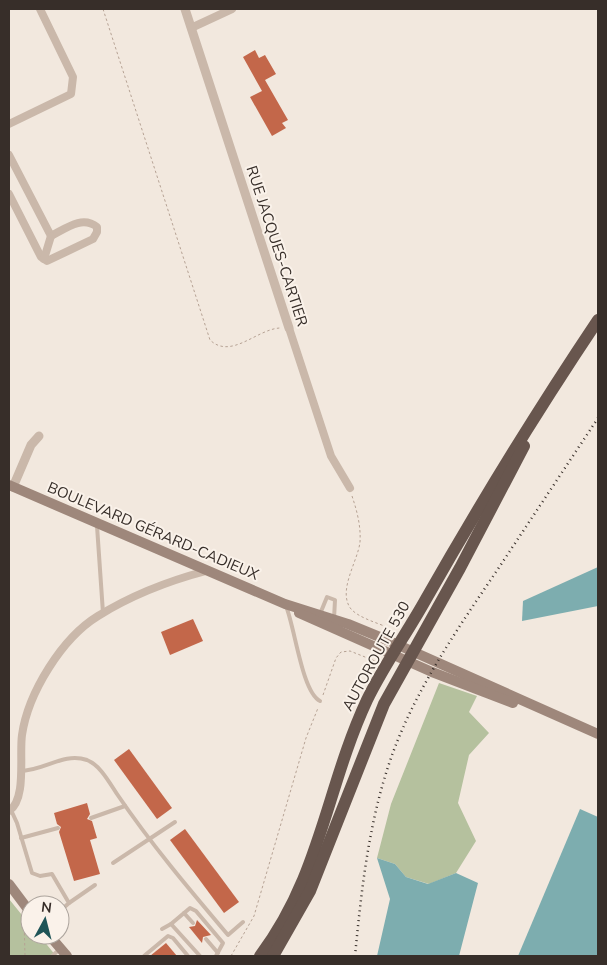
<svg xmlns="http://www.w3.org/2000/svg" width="607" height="965" viewBox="0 0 607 965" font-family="'Nunito Sans',sans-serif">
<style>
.green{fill:#b5c19e}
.water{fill:#7dadaf}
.building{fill:#c3674a}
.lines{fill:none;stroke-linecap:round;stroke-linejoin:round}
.path{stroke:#b6a294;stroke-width:1;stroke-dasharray:2.5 2.5;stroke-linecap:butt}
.service{stroke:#cab8aa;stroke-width:4}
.minor{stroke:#cab8aa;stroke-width:8}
.tertiary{stroke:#cab8aa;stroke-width:9}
.secondary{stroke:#9e877b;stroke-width:10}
.trunk{stroke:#68564e;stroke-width:12}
.rail{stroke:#372e29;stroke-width:2.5;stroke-dasharray:1 4;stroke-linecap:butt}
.labels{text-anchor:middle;stroke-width:4;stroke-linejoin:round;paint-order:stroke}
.street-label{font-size:15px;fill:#372e29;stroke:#faf2ea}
</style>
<rect width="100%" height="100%" fill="#f2e8de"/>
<!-- green -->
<g class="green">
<polygon points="439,683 477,696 469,712 489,733 469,755 458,803 476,841 456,873 429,884 406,877 395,864 377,858 391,804"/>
<polygon points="9,899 30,925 30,935 39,935 56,956 9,956"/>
</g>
<!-- water -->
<g class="water">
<polygon points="598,567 598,606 522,621 523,601"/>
<polygon points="580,809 598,817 598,956 518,956"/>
<polygon points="377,858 395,864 406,877 428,884 456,873 478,883 459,956 377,956 390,899"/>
</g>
<!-- building -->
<g class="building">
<polygon points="255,50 259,58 265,55 276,74 265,80 288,120 282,123 286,128 272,136 250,97 262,91 243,57"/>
<polygon points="193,619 203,641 170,655 161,632"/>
<polygon points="129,749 172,808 157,819 114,760"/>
<polygon points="87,803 90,814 87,819 92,821 97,838 90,840 100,874 74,881 59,832 61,827 57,824 54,813"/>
<polygon points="185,829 239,902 224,913 170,840"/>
<polygon points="197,920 211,935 203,937 202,943 189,927 195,926"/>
<polygon points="166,943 177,956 150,956"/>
</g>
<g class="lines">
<!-- path -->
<g class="path">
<path d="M103 9 210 340C231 360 257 329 280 328"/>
<path d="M352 496C357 511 361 526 360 542 358 561 337 591 351 609 359 618 378 623 389 628L390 632"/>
<polyline points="323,695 336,658 341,652 350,651 375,661"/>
<polyline points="24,918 25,956"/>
<polyline points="231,956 254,916 306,738 318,708"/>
</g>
<!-- service -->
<g class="service">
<polyline points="97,526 103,613"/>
<path d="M286 606C295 628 302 692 320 701"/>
<polyline points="320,614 327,597 335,600 334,619"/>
<path d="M20 771C44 771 63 752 87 760 100 765 109 782 117 794 151 844 189 889 228 935L243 922"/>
<polyline points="11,810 17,823 32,873 40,876 52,874 69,903 60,911"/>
<polyline points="91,818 125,806"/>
<polyline points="21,838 58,828"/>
<polyline points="113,863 175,822"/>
<polyline points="69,903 95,885"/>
<polyline points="184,913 193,923"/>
<polyline points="162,929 171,924"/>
<polyline points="206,939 218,953"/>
<polyline points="52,956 60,949"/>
<polyline points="144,956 168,936 173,938 188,956"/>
<polyline points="200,956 171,924 190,908 196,911 223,943 216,956"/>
</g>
<!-- minor -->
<g class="minor">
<polyline points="191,28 232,9"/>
<polyline points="9,124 71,94 73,77 40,9"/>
<path d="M9 155 51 236C65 229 82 215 97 227V232L93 239 47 261 41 257 9 194"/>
<polyline points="44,259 51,236"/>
<polyline points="289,328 331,456 350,488"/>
<path d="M9 811C27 799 19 755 22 735 28 693 62 638 98 616 132 595 168 581 206 571"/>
</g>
<!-- tertiary -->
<g class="tertiary">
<polyline points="185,9 289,328"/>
<polyline points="13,487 31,445 39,436"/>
</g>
<!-- secondary -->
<g class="secondary">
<polyline points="9,485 285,604 348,624 387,640 598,734"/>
<polyline points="299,613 432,672 513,703"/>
<polyline points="9,884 30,912"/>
<polyline points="49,935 67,956"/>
</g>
<!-- trunk -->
<g class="trunk">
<path d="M260 956C321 875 326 788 367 700 384 665 407 633 426 599 480 504 537 411 598 320"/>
<polyline points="273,956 310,891 384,704 460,568 524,446"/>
</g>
<!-- rail -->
<path class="rail" d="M355 956C362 884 370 810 397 742 422 680 460 625 498 569 531 519 565 468 598 418"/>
</g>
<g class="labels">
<!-- street labels -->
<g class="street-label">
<text transform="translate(277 246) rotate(72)" y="5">RUE JACQUES-CARTIER</text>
<text transform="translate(153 531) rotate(23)" y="5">BOULEVARD GÉRARD-CADIEUX</text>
<text transform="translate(376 656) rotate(-61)" y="5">AUTOROUTE 530</text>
</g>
</g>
<!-- border -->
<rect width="607" height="965" fill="none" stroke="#372e29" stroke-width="20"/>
<!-- north arrow -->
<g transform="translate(45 920) rotate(7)"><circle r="24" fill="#faf2ea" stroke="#aca49d"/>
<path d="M0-4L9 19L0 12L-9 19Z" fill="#1f5558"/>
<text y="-8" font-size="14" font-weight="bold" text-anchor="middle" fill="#372e29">N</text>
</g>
</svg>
